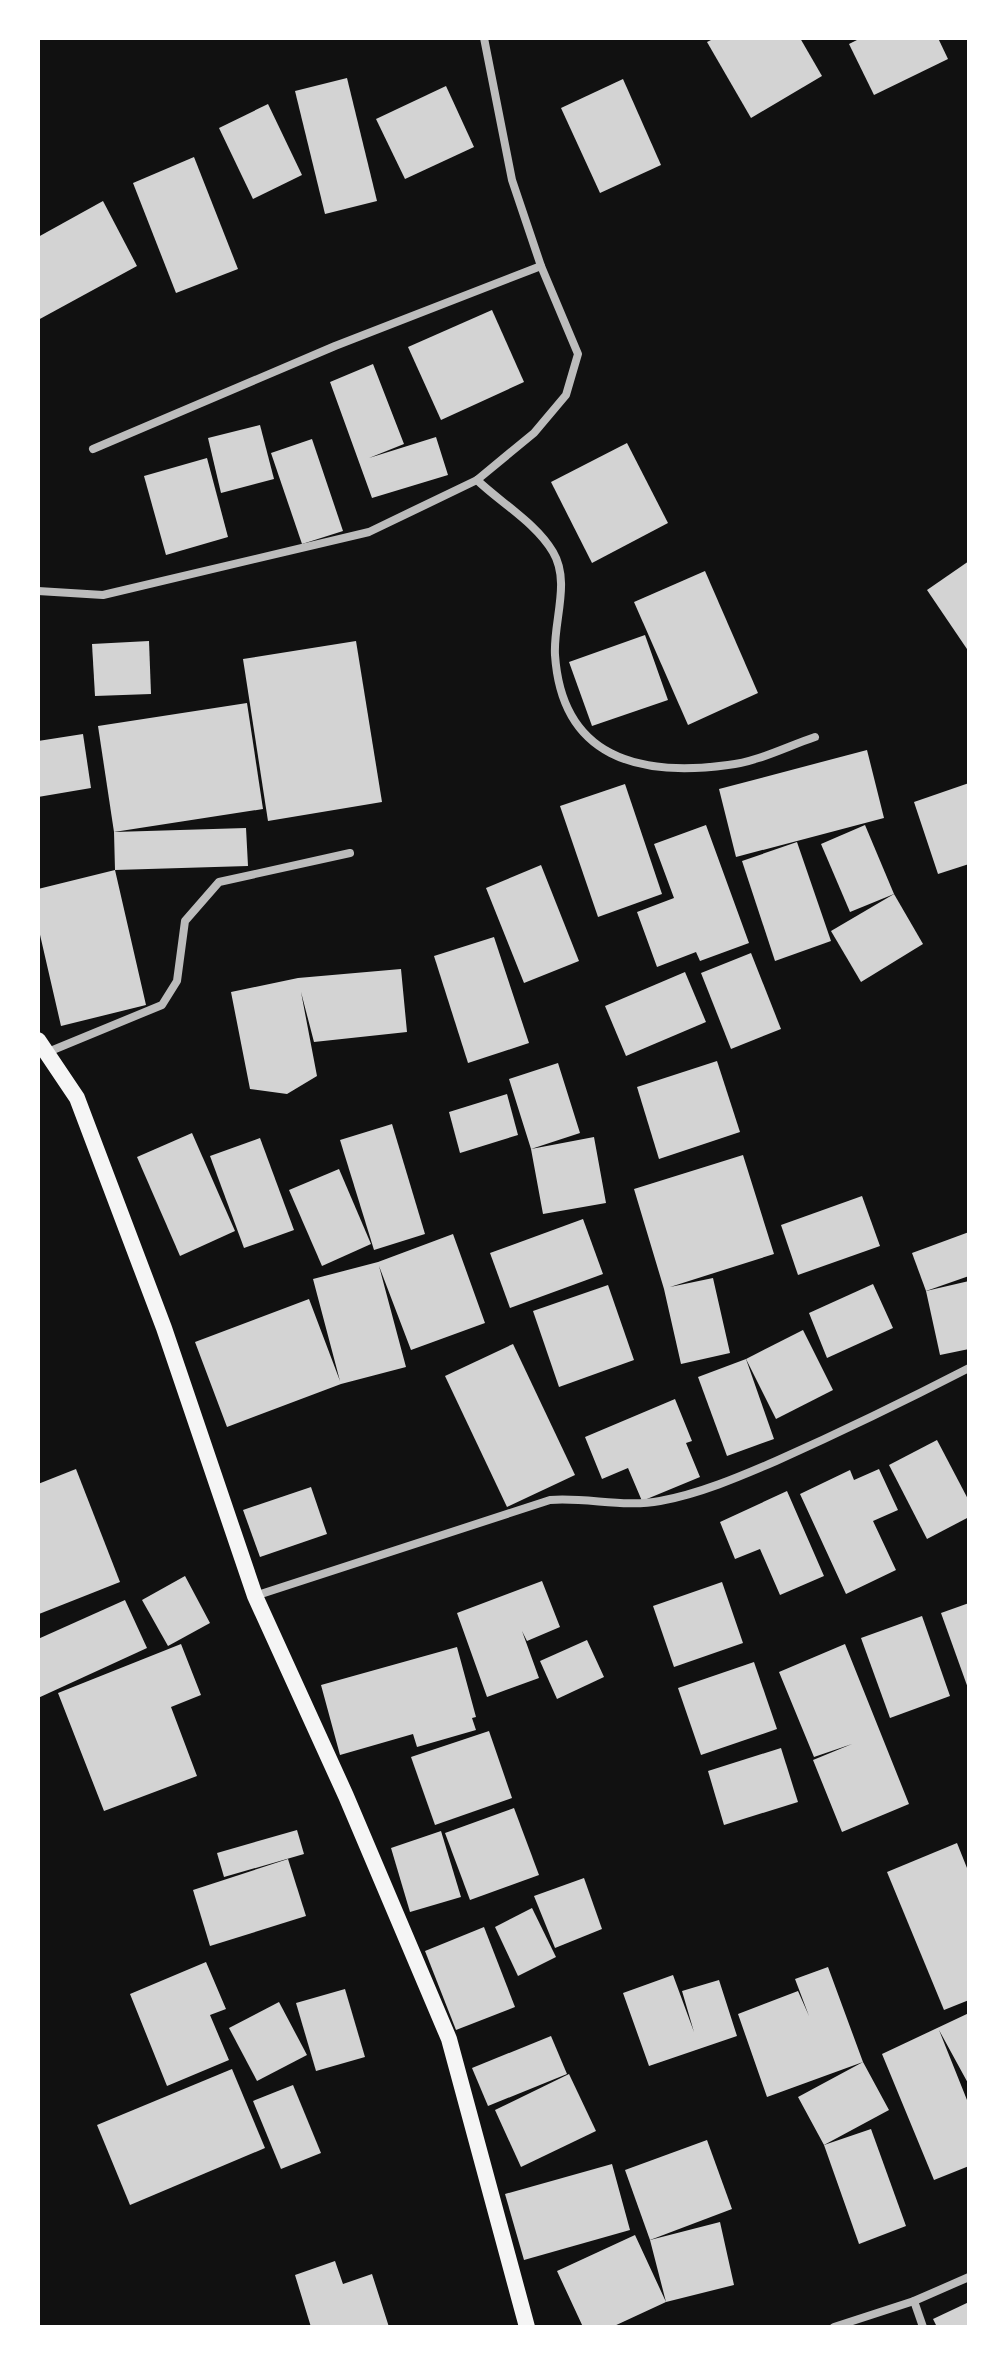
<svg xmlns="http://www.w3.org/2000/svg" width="1007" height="2365" viewBox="0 0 1007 2365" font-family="'Asap Condensed',sans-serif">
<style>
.building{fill:#d3d3d3}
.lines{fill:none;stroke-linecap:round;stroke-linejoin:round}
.minor{stroke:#bcbcbc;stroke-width:8}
.secondary{stroke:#f5f5f5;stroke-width:16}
</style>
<rect width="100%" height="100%" fill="#111"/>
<!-- building -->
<g class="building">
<polygon points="715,38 800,38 822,76 751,118 707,42"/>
<polygon points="861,38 938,38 948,59 874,95 849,44"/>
<polygon points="347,78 377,201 325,214 295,91"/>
<polygon points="623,79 661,165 600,193 561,108"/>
<polygon points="446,86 474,147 405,179 376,119"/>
<polygon points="268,104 302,175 253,199 219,128"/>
<polygon points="194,157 238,269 176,293 133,183"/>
<polygon points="103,201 137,266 38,320 38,237"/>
<polygon points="492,310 524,382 441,420 408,347"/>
<polygon points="373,364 404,444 369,458 436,437 448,475 372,498 330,382"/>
<polygon points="260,425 274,479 221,493 208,438"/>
<polygon points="312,439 343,531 302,544 271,453"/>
<polygon points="627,443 668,523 592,563 551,482"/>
<polygon points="207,458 228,537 166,555 144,476"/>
<polygon points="969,561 969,652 927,590"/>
<polygon points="705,571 758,693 688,725 634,602"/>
<polygon points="645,635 668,700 592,726 569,662"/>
<polygon points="149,641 151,694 95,696 92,644"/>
<polygon points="356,641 382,802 268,821 243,659"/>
<polygon points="247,703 263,809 114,832 98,726"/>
<polygon points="83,734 91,788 38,797 38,741"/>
<polygon points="867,750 884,818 736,857 719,789"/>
<polygon points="969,783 969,864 938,874 914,802"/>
<polygon points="625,784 662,894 598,917 560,806"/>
<polygon points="706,825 749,943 700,961 696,952 657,967 637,912 674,898 654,844"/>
<polygon points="865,825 894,894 850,912 821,844"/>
<polygon points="246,828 248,866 115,870 146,1005 61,1026 38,926 38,889 115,870 114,832"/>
<polygon points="797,842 831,941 775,961 742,861"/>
<polygon points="541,865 579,961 524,983 486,888"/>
<polygon points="894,894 923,944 861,982 831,931"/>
<polygon points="494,937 529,1043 468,1063 434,956"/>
<polygon points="751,953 781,1029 731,1049 701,973"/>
<polygon points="401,969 407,1032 314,1042 301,992 317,1076 287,1094 250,1089 231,992 298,978"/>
<polygon points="685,972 706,1022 626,1056 605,1006"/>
<polygon points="717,1061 740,1132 659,1159 637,1087"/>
<polygon points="558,1063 580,1133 531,1149 594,1137 606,1203 543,1214 531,1149 509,1079"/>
<polygon points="507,1094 518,1135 460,1153 449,1112"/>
<polygon points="392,1124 425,1234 374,1250 340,1140"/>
<polygon points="192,1133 235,1231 180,1256 137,1157"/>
<polygon points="260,1138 294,1230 244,1248 210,1156"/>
<polygon points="743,1155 774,1254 670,1287 713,1278 730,1353 681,1364 664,1289 634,1189"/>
<polygon points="339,1169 371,1244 322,1266 289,1190"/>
<polygon points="862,1196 880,1246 798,1275 781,1225"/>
<polygon points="583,1219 603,1274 510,1308 490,1253"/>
<polygon points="969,1232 969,1276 926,1291 912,1253"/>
<polygon points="453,1234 485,1323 411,1350 379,1266 406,1367 341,1384 227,1427 195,1342 309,1299 340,1381 313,1279 378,1262"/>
<polygon points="969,1281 969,1349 940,1355 926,1291"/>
<polygon points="873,1284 893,1328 827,1358 809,1313"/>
<polygon points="608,1285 634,1360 559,1387 533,1311"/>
<polygon points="803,1330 833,1390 776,1419 746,1359"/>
<polygon points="513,1344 575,1475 507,1507 445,1376"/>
<polygon points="746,1359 774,1439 727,1456 698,1377"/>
<polygon points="675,1399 692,1441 686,1443 700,1477 642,1501 628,1468 602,1479 585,1437"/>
<polygon points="937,1440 969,1501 969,1517 927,1539 889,1465"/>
<polygon points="76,1469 120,1582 39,1614 38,1484"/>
<polygon points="879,1469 898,1510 873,1521 896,1570 846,1594 800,1494 850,1470 854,1480"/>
<polygon points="311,1487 327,1534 260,1557 243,1510"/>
<polygon points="787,1491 824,1576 780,1595 760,1549 735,1559 720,1522"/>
<polygon points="185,1576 210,1623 168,1646 142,1600"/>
<polygon points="542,1581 560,1627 527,1641 522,1631 539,1678 487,1697 457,1613"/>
<polygon points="722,1582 743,1643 674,1667 653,1606"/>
<polygon points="125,1600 147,1648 38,1698 38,1639"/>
<polygon points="969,1603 969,1691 941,1613"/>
<polygon points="922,1616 950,1696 890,1718 861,1638"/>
<polygon points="587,1640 604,1677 557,1699 540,1661"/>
<polygon points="181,1644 201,1695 171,1707 197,1776 104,1811 58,1693"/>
<polygon points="845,1644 909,1804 842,1832 813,1760 852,1744 814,1757 779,1672"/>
<polygon points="457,1647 476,1717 472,1718 476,1730 417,1747 413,1734 340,1755 321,1685"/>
<polygon points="754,1662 777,1729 701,1755 678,1688"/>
<polygon points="489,1731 512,1798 435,1825 411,1757"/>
<polygon points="781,1748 798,1802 724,1825 708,1771"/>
<polygon points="514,1808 539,1875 470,1900 445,1833"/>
<polygon points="297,1830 304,1854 224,1877 217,1853"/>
<polygon points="441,1831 461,1897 410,1912 391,1848"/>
<polygon points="957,1843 969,1873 969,2000 944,2010 887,1872"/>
<polygon points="288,1859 306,1916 210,1946 193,1890"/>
<polygon points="584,1878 602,1929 555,1948 534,1896"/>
<polygon points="532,1908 556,1957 518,1976 495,1927"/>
<polygon points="484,1927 515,2007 456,2030 425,1951"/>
<polygon points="206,1962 226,2009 210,2015 229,2060 167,2086 130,1994"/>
<polygon points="828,1967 863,2062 889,2110 824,2145 798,2097 863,2062 767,2097 738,2014 798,1991 809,2016 795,1979"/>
<polygon points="673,1975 694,2032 682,1991 719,1980 737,2036 649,2066 623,1993"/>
<polygon points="345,1989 365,2057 316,2071 296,2003"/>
<polygon points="279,2002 307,2055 257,2081 229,2028"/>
<polygon points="969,2013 969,2085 939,2030 969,2105 969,2166 934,2180 882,2054"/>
<polygon points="551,2036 567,2074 488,2106 472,2068"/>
<polygon points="232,2069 265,2148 130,2205 97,2125"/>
<polygon points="569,2074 596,2131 521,2167 495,2110"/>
<polygon points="293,2085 321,2153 281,2169 253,2101"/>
<polygon points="871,2129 906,2226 859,2244 824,2145"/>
<polygon points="707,2140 732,2209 650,2240 625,2170"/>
<polygon points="612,2164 630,2230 524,2260 505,2194"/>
<polygon points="720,2222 734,2285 666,2302 612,2327 583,2327 557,2271 635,2235 666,2302 650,2240"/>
<polygon points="335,2261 343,2284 372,2274 389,2327 311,2327 295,2275"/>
<polygon points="969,2302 969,2327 937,2327 933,2319"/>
</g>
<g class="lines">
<!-- minor -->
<g class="minor">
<polyline points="93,449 335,346 541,266"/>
<path d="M477 480C501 503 536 523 553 552 571 582 553 622 555 655 562 758 639 777 728 765 757 762 788 746 815 737"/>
<polyline points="38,591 103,595 369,532 477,480 534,433 566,395 578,354 541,266 512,180 484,38"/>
<polyline points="48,1052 162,1005 177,981 185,921 219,882 350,853"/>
<path d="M255 1596 550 1500C587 1497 624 1508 660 1501 699 1494 739 1477 776 1461 841 1432 905 1401 969 1368"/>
<polyline points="914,2301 923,2327"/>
<polyline points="834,2327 914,2301 969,2277"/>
</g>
<!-- secondary -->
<polyline class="secondary" points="38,1040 77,1098 164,1328 255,1596 346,1796 449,2039 527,2327"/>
</g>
<!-- border -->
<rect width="1007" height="2365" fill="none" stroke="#ffffff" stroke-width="80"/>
</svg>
